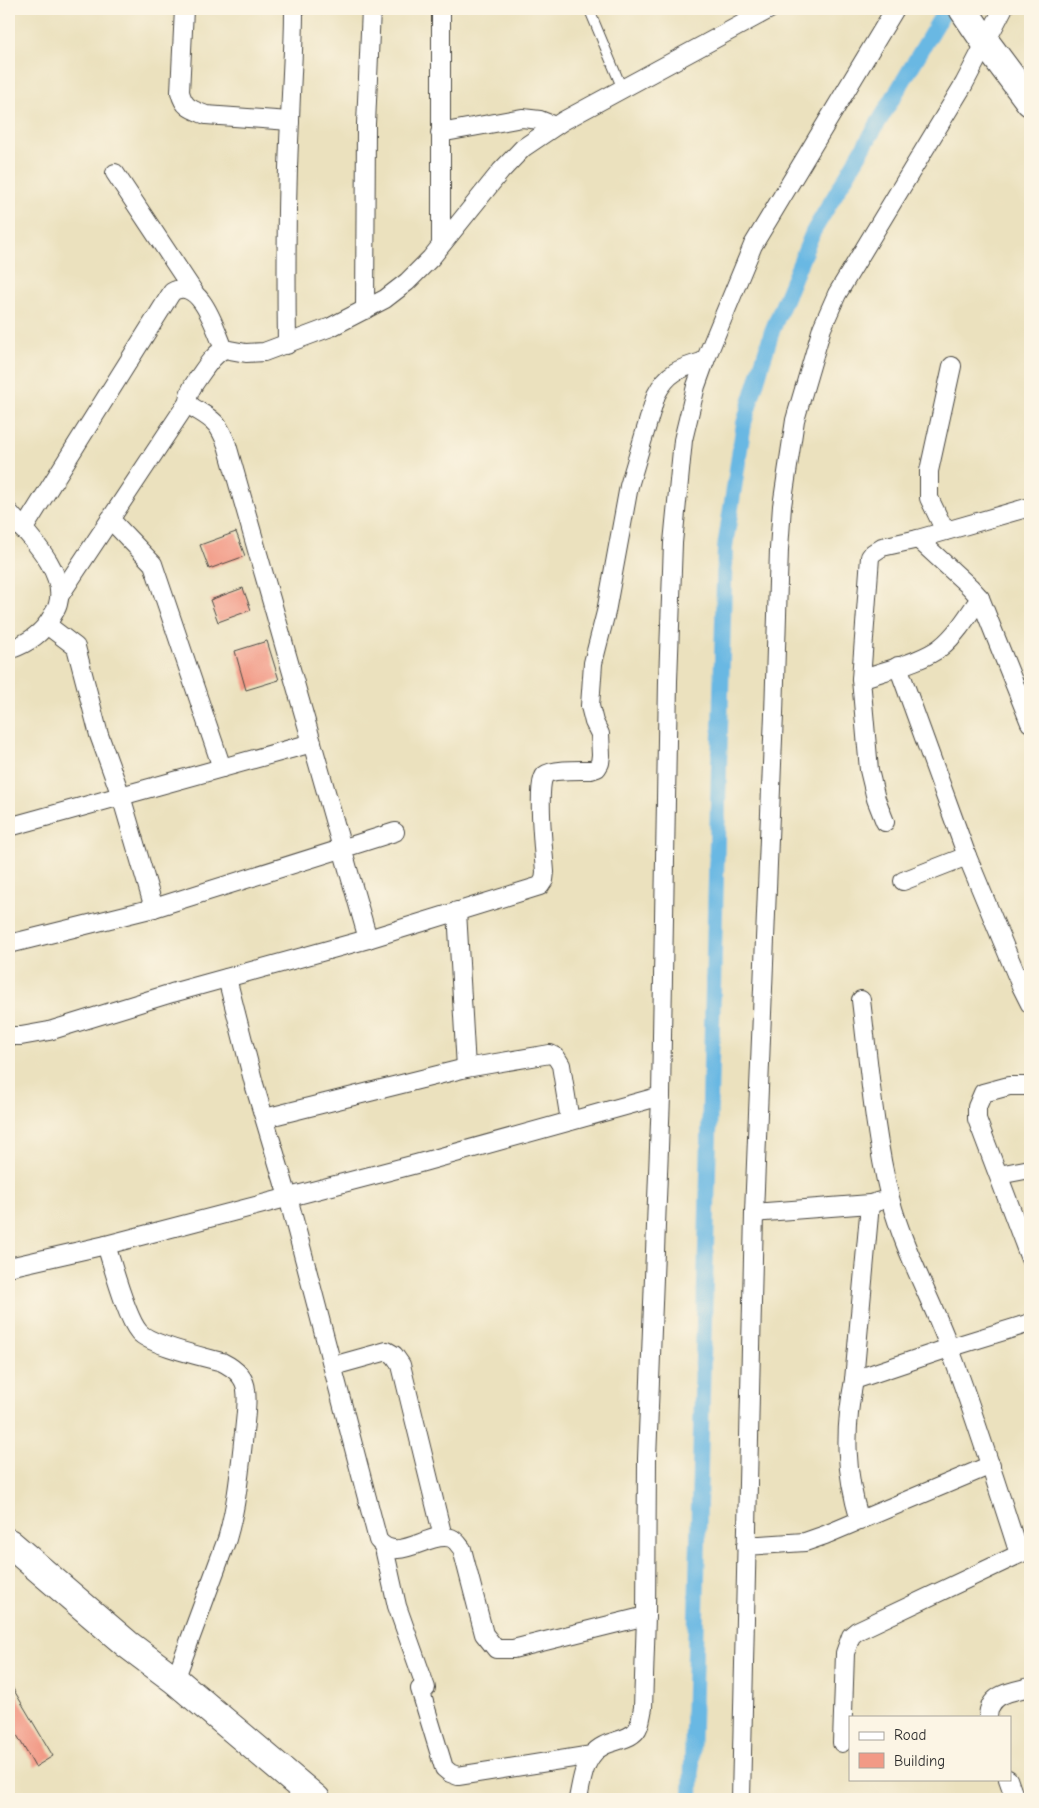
<svg xmlns="http://www.w3.org/2000/svg" width="1039" height="1808" viewBox="0 0 1039 1808" font-family="'Comic Neue',sans-serif">
<style>
.lines{fill:none;stroke-linecap:round;stroke-linejoin:round}
.canal{stroke:#69b8e3;stroke-width:16}
.building{fill:#f29a86}
.service-casing{stroke:#484641;stroke-width:11}
.minor-casing{stroke:#484641;stroke-width:20}
.primary-casing{stroke:#484641;stroke-width:30}
.service{stroke:#fff;stroke-width:9}
.minor{stroke:#fff;stroke-width:18}
.primary{stroke:#fff;stroke-width:28}
</style>
<rect width="100%" height="100%" fill="#fcf5e5"/>
<filter id="ink" filterUnits="userSpaceOnUse"><feTurbulence type="fractalNoise" baseFrequency=".02" numOctaves="2"/><feDisplacementMap in="SourceGraphic" scale="10" xChannelSelector="R" yChannelSelector="G"/><feConvolveMatrix kernelMatrix="1 2 1 2 8 2 1 2 1" color-interpolation-filters="sRGB"/></filter>
<filter id="wash" filterUnits="userSpaceOnUse"><feTurbulence type="fractalNoise" baseFrequency=".0096" numOctaves="4" result="noise"/><feDisplacementMap in="SourceGraphic" scale="20" xChannelSelector="R" yChannelSelector="G"/><feGaussianBlur stdDeviation="1.12" result="paint"/><feColorMatrix in="noise" values="0 0 0 0 0 0 0 0 0 0 0 0 0 0 0 0 0 1.4 0 .05"/><feComposite in="paint" operator="in"/></filter>
<g filter="url(#wash)">
<rect width="100%" height="100%" fill="#ebe1be"/>
<g class="lines">
<!-- canal -->
<polyline class="canal" points="691,1799 725,547 744,423 772,331 813,232 946,9"/>
</g>
<g id="blocks">
<!-- building -->
<g class="building">
<polygon points="236,532 245,556 209,569 200,545"/>
<polygon points="243,588 251,610 218,622 210,600"/>
<polygon points="267,641 279,680 246,690 235,651"/>
<polygon points="9,1682 53,1756 35,1767 9,1721"/>
</g>
</g>
</g>
<g filter="url(#ink)">
<use href="#blocks" fill-opacity="0" stroke="#484641" stroke-width="1"/>
<g class="lines">
<defs>
<polyline id="service" points="589,9 622,88"/>
<g id="minor">
<path d="M184 9 180 92C184 108 191 109 206 115L290 121"/>
<polyline points="440,133 522,118 540,120 555,126"/>
<polyline points="115,173 194,292"/>
<polyline points="441,244 441,9"/>
<polyline points="365,310 366,124 371,9"/>
<path d="M287 345C286 270 286 195 290 121 291 84 294 47 294 10"/>
<path d="M9 512C28 535 67 572 58 604 57 609 53 614 51 618 42 634 26 644 9 650"/>
<polyline points="110,519 153,564 222,768"/>
<path d="M23 530 172 292C200 275 216 331 224 349"/>
<polyline points="945,531 929,498 929,471 952,366"/>
<polyline points="918,539 970,587 980,598 1030,723"/>
<polyline points="60,595 188,402"/>
<polyline points="47,625 76,647 99,735 121,796 154,908"/>
<polyline points="898,666 967,856 1021,986 1030,1004"/>
<path d="M861 679C883 671 924 661 941 647 957 634 969 614 980 598"/>
<polyline points="885,822 876,799 869,770 861,679 870,557 873,553 882,547 918,539 1030,507"/>
<polyline points="9,827 312,743"/>
<polyline points="903,881 967,856"/>
<polyline points="457,911 466,1068"/>
<path d="M368 939 227 445C224 437 221 430 216 424 197 404 175 411 198 378 206 367 212 356 224 349L246 353 264 352 331 327 385 299 407 282 431 258 501 171 523 148 563 121 770 9"/>
<polyline points="9,944 154,908 395,832"/>
<path d="M227 978 254 1084 288 1197 378 1540C397 1565 430 1530 451 1538 456 1540 459 1545 462 1549L484 1634 496 1649H513L646 1616"/>
<path d="M861 1000C869 1066 874 1133 890 1198 904 1251 931 1298 950 1349 975 1417 997 1485 1019 1554"/>
<path d="M9 1036H21L49 1031 172 993 368 939 540 886 544 880 545 872C544 857 536 783 545 775 552 769 581 770 591 770L597 768 600 763 601 755 600 734 594 722 590 706 593 663 606 612 629 486 656 395C668 371 681 368 705 361"/>
<polyline points="1030,1086 1009,1086 983,1093 977,1107 977,1119 1030,1259"/>
<polyline points="265,1118 466,1068 550,1054 556,1057 561,1065 570,1121"/>
<polyline points="999,1175 1030,1169"/>
<polyline points="754,1213 870,1204 880,1201"/>
<path d="M106 1245C113 1266 126 1317 139 1332 150 1345 204 1357 222 1362 234 1368 245 1376 246 1390 248 1403 245 1419 244 1433 240 1469 237 1505 227 1539L175 1680"/>
<polyline points="9,1267 106,1245 416,1164 661,1096"/>
<polyline points="333,1366 387,1351 394,1355 401,1365 443,1537"/>
<polyline points="854,1380 949,1348 1030,1323"/>
<path d="M860 1521C845 1471 844 1431 854 1380L870 1204"/>
<polyline points="746,1546 805,1542 825,1535 991,1465"/>
<polyline points="384,1548 397,1606 426,1688"/>
<polyline points="420,1689 444,1768 450,1773 458,1776 592,1755"/>
<path d="M988 1717C989 1693 1011 1692 1030 1687"/>
<polyline points="842,1743 845,1653 851,1636 857,1631 1030,1549"/>
<polyline points="1008,1779 1015,1799"/>
<path d="M578 1799C581 1785 583 1767 592 1755 604 1739 626 1743 636 1731 641 1725 641 1716 643 1708L646 1616 647 1459 661 1096 668 681 673 543 683 440 696 386 705 361 753 245 895 9"/>
<polyline points="741,1799 754,1213 774,714 779,549 782,506 795,420 822,328 837,294 964,84 1003,9"/>
</g>
<g id="primary">
<polyline points="963,9 986,43 1030,102"/>
<polyline points="9,1543 127,1644 175,1680 316,1799"/>
</g>
</defs>
<!-- service casing -->
<use href="#service" class="service-casing"/>
<!-- minor casing -->
<use href="#minor" class="minor-casing"/>
<!-- primary casing -->
<use href="#primary" class="primary-casing"/>
<!-- service -->
<use href="#service" class="service"/>
<!-- minor -->
<use href="#minor" class="minor"/>
<!-- primary -->
<use href="#primary" class="primary"/>
</g>
</g>
<!-- margin -->
<rect width="1039" height="1808" fill="none" stroke="#fcf5e5" stroke-width="30"/>
<!-- legend -->
<rect x="849" y="1716" width="162" height="65" fill="#fcf5e5" stroke="#a8a49b"/>
<rect x="859" y="1732" width="25" height="8" fill="#ffffff" stroke="#a8a49b"/>
<text x="894" y="1740" font-size="15" fill="#2b2b2b">Road</text>
<rect x="859" y="1753" width="25" height="15" fill="#f29a86" stroke="#a8a49b"/>
<text x="894" y="1766" font-size="15" fill="#2b2b2b">Building</text>
</svg>
